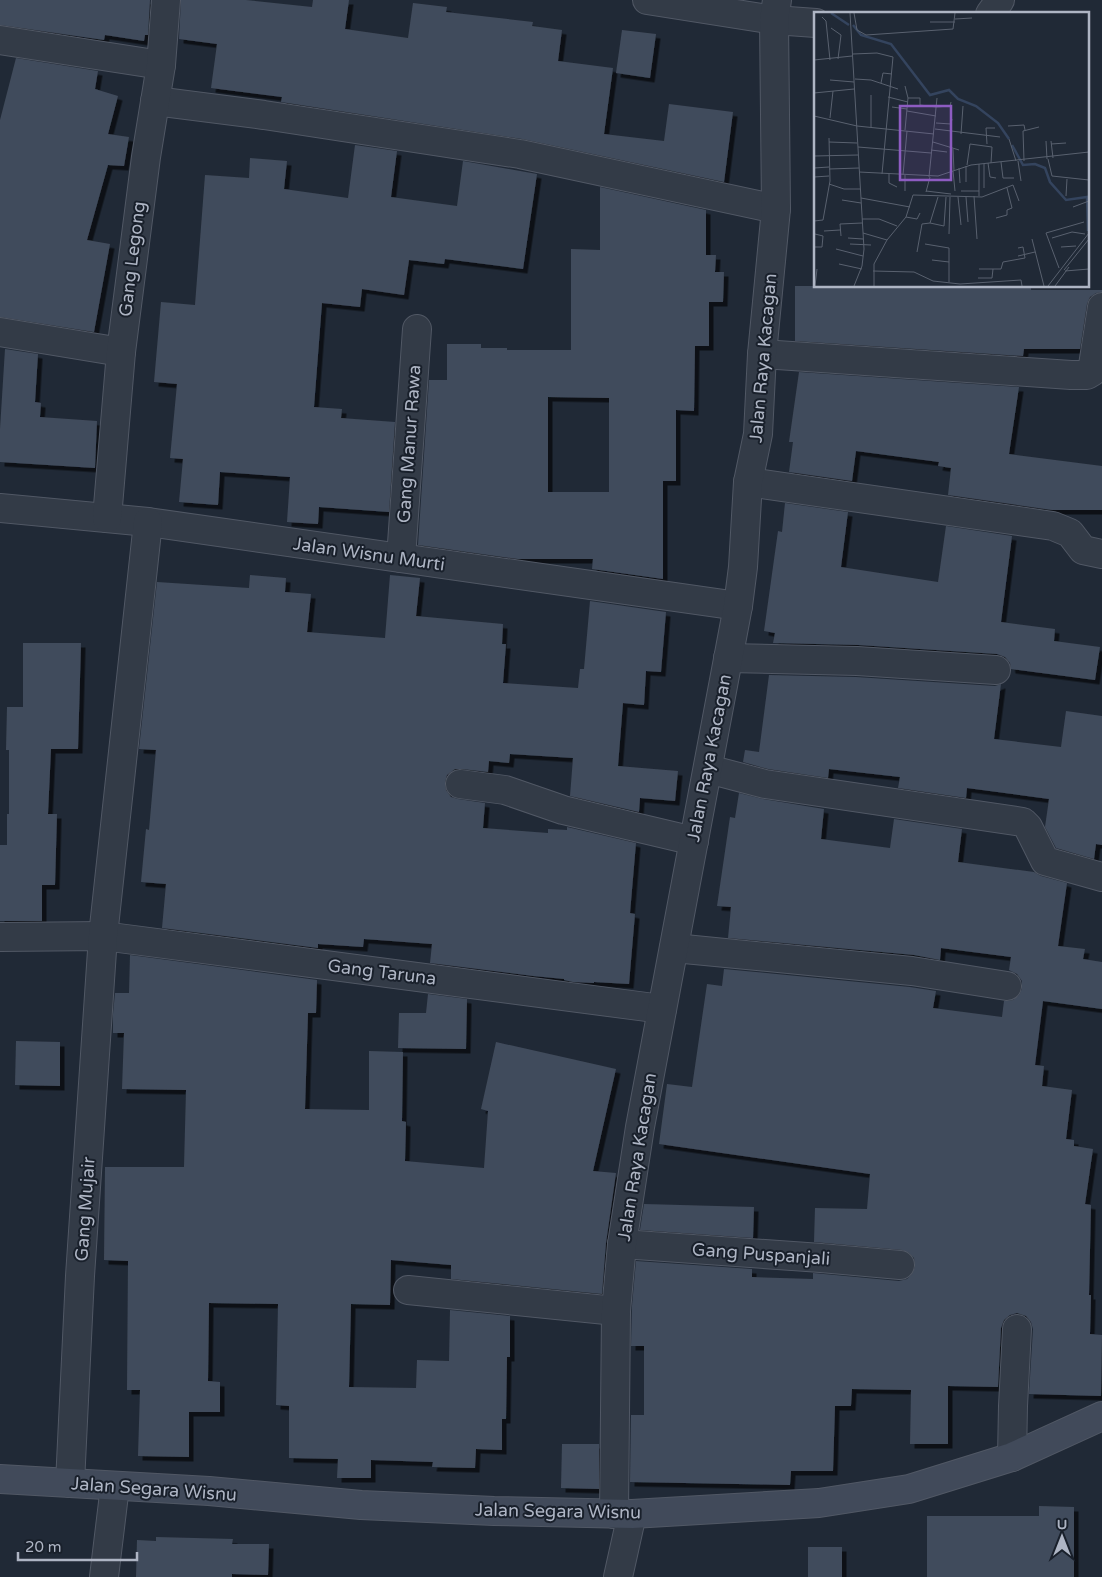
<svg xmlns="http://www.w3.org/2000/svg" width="1102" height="1577" viewBox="0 0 1102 1577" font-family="'Varela Round',sans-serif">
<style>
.building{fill:#414b5b;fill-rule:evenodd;filter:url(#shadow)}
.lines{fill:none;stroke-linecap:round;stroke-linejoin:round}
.street-casing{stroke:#515865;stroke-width:30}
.secondary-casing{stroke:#515865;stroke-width:30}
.street{stroke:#333b47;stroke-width:28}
.secondary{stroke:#414a5a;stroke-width:28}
.labels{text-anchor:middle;stroke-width:4;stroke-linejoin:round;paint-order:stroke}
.street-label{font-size:18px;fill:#aeb5c4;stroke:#19202b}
.inset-river{fill:none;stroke:#34445e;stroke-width:2.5}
.inset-road{fill:none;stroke:#59616f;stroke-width:1}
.view{fill:#8d5cc1;fill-opacity:0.15;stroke:#8d5cc1;stroke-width:2.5}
.inset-edge{fill:none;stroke:#aeb5c4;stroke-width:2.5}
</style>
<defs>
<filter id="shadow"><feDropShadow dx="4.5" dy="4.5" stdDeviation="0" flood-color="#0009"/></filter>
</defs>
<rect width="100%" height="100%" fill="#202936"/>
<!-- building -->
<g class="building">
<polygon points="0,0 150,0 148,35 145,35 144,41 105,35 104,40 0,25"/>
<polygon points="181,0 246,0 312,7 313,0 349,0 345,29 408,38 413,3 447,7 446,12 533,22 532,26 562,30 558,61 613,68 604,134 664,141 669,104 733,112 724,182 522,139 281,102 282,97 211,88 217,44 179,39"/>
<polygon points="622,30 656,34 650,78 616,73"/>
<polygon points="16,58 98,71 95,89 118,96 108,134 129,137 124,166 108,165 87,240 110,244 94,332 0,317 0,120"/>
<polygon points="355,145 397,151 391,197 457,206 463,161 537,174 523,269 445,259 444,264 409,260 404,295 362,289 360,307 322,303 314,407 342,409 341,418 395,422 389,512 319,507 318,524 287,522 290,477 220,472 218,505 179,502 183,459 170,458 177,384 154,382 161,302 195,305 205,175 249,178 250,158 287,161 284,189 348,198"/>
<path d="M600 187 706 210V255H716L715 272H724L723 302H709V346H695L694 411 676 410V481H663V579L592 569 593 559H518L418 545 429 380H447V344H481V348H507V350H571V249L600 250ZM548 397 609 398V492H548Z"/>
<polygon points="795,286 1031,286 1031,290 1102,290 1102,292 1096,293 1090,297 1087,304 1080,349 1024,349 1023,356 795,341"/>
<polygon points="5,349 38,354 35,402 41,403 40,417 97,421 95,468 0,462 0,429"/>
<polygon points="799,372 1019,387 1009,454 1102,466 1102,510 1052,510 948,495 951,468 938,466 939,462 856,451 852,481 789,472 793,442 789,442"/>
<polygon points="785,503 848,512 841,567 938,582 946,526 1012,536 1001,622 1055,629 1054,641 1100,647 1095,680 1011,669 1010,663 1005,657 997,654 858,645 773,643 775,633 764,631 778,531 782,532"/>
<polygon points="250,575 286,578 285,592 311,594 307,632 385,638 390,575 420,578 416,616 503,624 502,644 506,644 503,683 578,688 580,669 584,669 590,601 666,612 661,672 646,671 644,705 623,703 618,766 678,771 675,801 640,798 639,812 570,796 573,758 510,754 509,763 489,761 488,772 462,769 455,769 447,775 445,782 446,790 451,797 458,799 485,803 483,828 548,833 548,829 567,830 567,827 636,843 630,913 635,914 629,984 594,982 594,983 573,982 564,980 564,979 533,976 430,963 432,944 364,939 363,947 318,944 318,948 162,928 166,884 141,882 146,829 149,830 156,750 139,749 157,582 249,588"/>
<polygon points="23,643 81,643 78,749 51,749 48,814 57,814 55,885 42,885 42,921 0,921 0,845 7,845 7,814 9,814 9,750 6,750 7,707 23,707"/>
<polygon points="769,675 856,677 995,686 1001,684 994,739 1061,747 1066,711 1102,716 1102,845 1096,844 1094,859 1056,848 1045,827 1049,799 967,788 966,798 898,788 900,777 829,769 828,778 768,769 743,762 745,750 759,752"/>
<polygon points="739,793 763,799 824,809 821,839 890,848 894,819 962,829 958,862 1034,872 1041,876 1067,883 1058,946 1085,949 1083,959 1102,962 1102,1009 1043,1001 1035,1065 1044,1066 1042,1086 1072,1090 1066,1139 1074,1140 1074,1146 1093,1149 1085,1204 1091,1205 1089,1295 1091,1295 1090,1334 1102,1335 1101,1396 1029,1394 1033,1329 1031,1322 1026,1316 1017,1313 1010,1315 1004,1320 1001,1328 998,1387 948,1386 948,1444 910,1444 911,1390 852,1389 851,1406 835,1406 833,1471 791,1471 790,1485 630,1482 631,1415 644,1415 644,1346 631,1346 632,1306 636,1261 752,1269 752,1277 813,1279 813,1273 899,1281 907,1279 912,1274 915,1267 914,1258 909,1253 902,1250 814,1242 815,1208 867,1209 870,1174 659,1144 667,1084 692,1087 707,984 722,986 724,969 910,987 936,991 933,1008 1002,1017 1004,1001 1013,1000 1019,995 1022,989 1022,981 1017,974 1009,970 1011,957 941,948 940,960 914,955 728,938 731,907 717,906 730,817 735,818"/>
<polygon points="130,955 317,980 316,1013 308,1013 305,1109 369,1110 369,1051 403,1052 402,1121 406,1122 405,1161 484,1168 488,1111 481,1109 496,1042 616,1069 593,1171 616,1173 606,1243 602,1294 451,1279 451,1265 391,1260 390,1305 351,1304 349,1387 416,1388 417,1360 449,1361 450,1310 510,1316 510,1357 507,1357 506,1419 502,1419 502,1450 476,1449 475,1468 432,1467 433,1462 371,1460 371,1478 337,1478 338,1459 289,1458 289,1406 276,1405 278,1304 209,1303 208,1381 220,1382 220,1412 189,1412 189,1457 138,1456 140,1390 127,1390 128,1261 104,1260 105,1167 184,1167 186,1090 122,1089 124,1033 113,1033 113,1014 115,993 129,993"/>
<polygon points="428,994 467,999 466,1049 398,1048 399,1013 426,1013"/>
<polygon points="16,1041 60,1042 60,1086 15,1085"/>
<polygon points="644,1204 754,1207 753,1238 640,1230"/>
<polygon points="562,1444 599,1444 599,1489 561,1488"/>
<polygon points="1039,1506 1074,1507 1074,1577 927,1577 927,1516 1039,1516"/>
<polygon points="156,1537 233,1539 232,1544 269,1544 268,1575 232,1574 232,1577 136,1577 137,1540 156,1541"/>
<rect x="808" y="1547" width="34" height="30"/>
</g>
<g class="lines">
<defs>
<g id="street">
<polyline points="647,0 774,20 816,23"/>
<polyline points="990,14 1000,0"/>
<polyline points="0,40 161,65"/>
<polyline points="155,101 264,115 520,154 776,209"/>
<polyline points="0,332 121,352"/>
<polyline points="762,354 1071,375 1087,375 1092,372 1102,307"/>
<polyline points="748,482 1053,526 1070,533 1083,550 1102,554"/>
<polyline points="0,508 148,522 738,606"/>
<polyline points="107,518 121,352 146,157 161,65 166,0"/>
<polyline points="401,558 417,329"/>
<polyline points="728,658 857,661 996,670"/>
<polyline points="708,769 765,784 1023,822 1028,827 1045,861 1102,877"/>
<polyline points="460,784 505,790 563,810 694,841"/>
<polyline points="0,937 103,936 662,1009"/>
<polyline points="674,948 912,971 1007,986"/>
<polyline points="622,1244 821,1258 900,1265"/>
<polyline points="408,1290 616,1311"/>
<polyline points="1012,1457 1013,1406 1017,1329"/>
<polyline points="70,1483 80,1276 103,936 148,522"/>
<polyline points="614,1514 616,1311 622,1244 640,1127 738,606 743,567 748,482 758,434 762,354 776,209 774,20 777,0"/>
<polyline points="104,1577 115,1486"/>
<polyline points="618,1577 632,1514"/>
</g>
<polyline id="secondary" points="0,1479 209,1491 361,1505 494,1511 632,1514 819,1503 909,1489 1012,1457 1102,1416"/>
</defs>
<!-- street casing -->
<use href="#street" class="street-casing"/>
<!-- secondary casing -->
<use href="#secondary" class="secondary-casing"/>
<!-- street -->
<use href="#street" class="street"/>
<!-- secondary -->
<use href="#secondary" class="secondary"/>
</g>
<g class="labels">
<!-- street labels -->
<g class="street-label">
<text transform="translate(132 259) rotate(-83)" y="6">Gang Legong</text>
<text transform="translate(763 358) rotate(-85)" y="6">Jalan Raya Kacagan</text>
<text transform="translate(409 444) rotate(-86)" y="6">Gang Manur Rawa</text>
<text transform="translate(369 554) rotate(8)" y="6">Jalan Wisnu Murti</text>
<text transform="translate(709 758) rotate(-79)" y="6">Jalan Raya Kacagan</text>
<text transform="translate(382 972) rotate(7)" y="6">Gang Taruna</text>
<text transform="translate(637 1157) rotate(-81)" y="6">Jalan Raya Kacagan</text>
<text transform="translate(85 1209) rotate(-86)" y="6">Gang Mujair</text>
<text transform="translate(761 1254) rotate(4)" y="6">Gang Puspanjali</text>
<text transform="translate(154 1489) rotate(4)" y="6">Jalan Segara Wisnu</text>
<text transform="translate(558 1511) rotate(1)" y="6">Jalan Segara Wisnu</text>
</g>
</g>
<!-- overview -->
<g transform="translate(814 12)">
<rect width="275" height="275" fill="#202936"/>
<path class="inset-river" d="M17 1 35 13M39 13 47 23 77 32 116 83 135 78 144 87 162 94 184 111 195 127M198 133 209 153 221 152 231 156 236 170 252 188 273 185 274 219"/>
<path class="inset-road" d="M36 1 50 237 48 254 40 274M40 1 43 18 52 23 139 17 141 1M8 5 12 9 16 48M141 7 158 6M116 10H141M17 16 27 23 24 47M39 42 63 41 79 45 68 162M0 48 38 44M41 67 57 68 84 77M16 68 40 70M67 71 69 61 78 62M0 81 40 77M74 85 94 90M94 86H106V93L122 95 136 94 137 90M78 95 93 97M93 99 122 104M0 104 43 114 120 122M16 106 19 79M122 111 137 112 138 107M194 114 210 113 211 118M57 115V83M121 117 186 125M91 118 94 86 91 74M147 122 149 94M195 127 202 149M232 129 233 147M237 129 239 146M15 130 43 131M119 130 145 138M173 132 172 116H181M237 132 252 131M44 135 117 141M139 137 140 159M117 138 133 140M0 144 44 143M234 147 238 164 275 168M204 149 207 169M210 149 209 119 225 115M187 150 189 166H200M174 151 176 165 182 166M165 152V184M170 152V176M153 153 156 132 178 135 177 151M152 154V170M0 156 15 155M145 156 146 171M15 157 45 156M139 159 141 179M45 160 124 164 157 153 275 140M75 162V171L83 175M89 163 93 119M0 165 15 164M115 165 123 86M15 172 30 177H46M91 179V163M112 179 137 182M147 179H165M112 180 116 165M160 184 163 227M252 184 253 167M124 185 116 211 130 214 132 185M144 185 147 213M152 185 154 210M47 186 96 195M28 188 47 191M259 195 275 189M92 205 103 207 106 201M182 206 193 203V198L198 196 193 176M48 207H65L83 214M0 209 9 208 16 169 15 126M10 219 26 218M49 221 73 228M135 222 136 185M27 224 26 212 48 211M34 226 49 227M238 226 258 220 271 222M218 227 230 274M36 232 57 233M111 232 135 236V270M0 235H8L9 224 1 222M247 235 262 234M22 237 49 244M103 240 108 212 116 211M204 244 221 240M118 248 135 250M25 252 48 257M245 256 232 221 270 210M165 257H187L189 250 211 246 209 235 204 236M250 258 275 227M59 259 100 260 119 269 146 272 207 268 208 274M251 259 275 257M164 266H178L179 257M1 274 3 257M60 274V252L73 228 92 205 99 183 168 185 199 173 205 189M234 274 275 221M241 274 255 255"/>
<path class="view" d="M86 94H137V168H86Z"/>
<rect width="275" height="275" class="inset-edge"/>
</g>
<!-- north arrow -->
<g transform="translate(1062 1537)" stroke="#19202b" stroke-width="4" paint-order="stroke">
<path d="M0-4L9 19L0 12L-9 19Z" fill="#aeb5c4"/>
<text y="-8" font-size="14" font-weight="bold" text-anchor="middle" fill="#aeb5c4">U</text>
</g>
<!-- scale -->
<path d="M18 1552v8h119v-8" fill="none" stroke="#aeb5c4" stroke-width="2.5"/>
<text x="25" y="1552" font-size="15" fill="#aeb5c4" stroke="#19202b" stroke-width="4" paint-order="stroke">20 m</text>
</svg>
